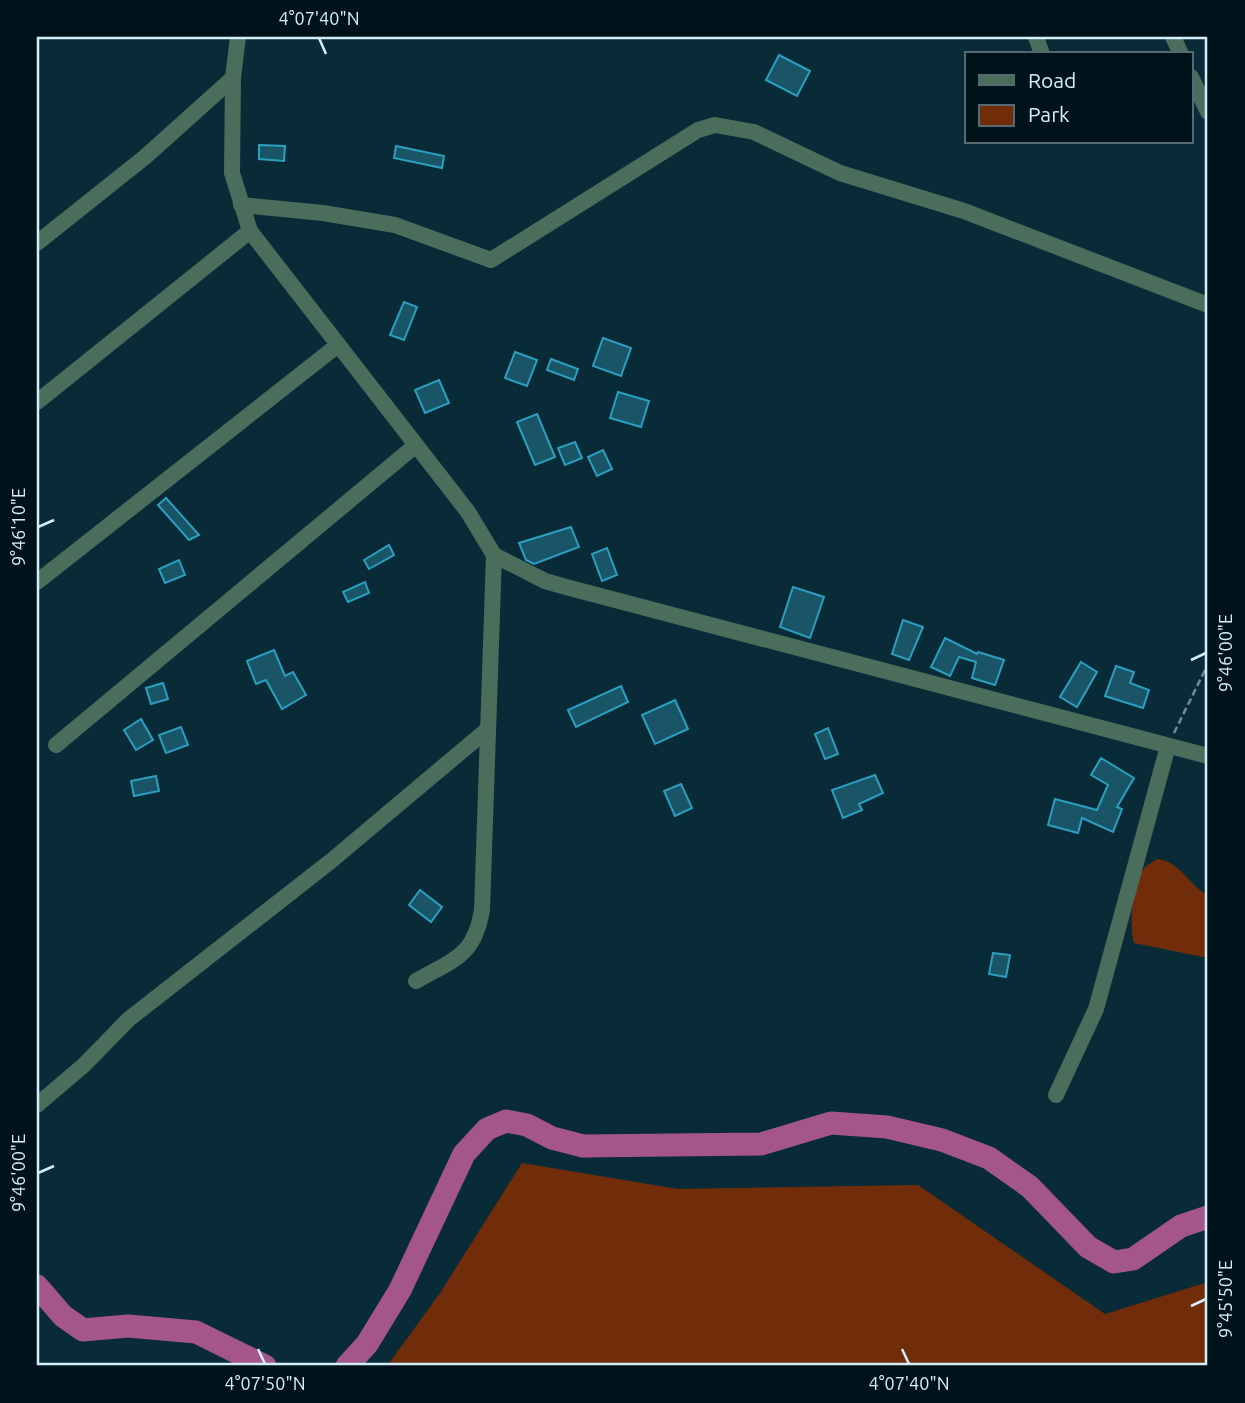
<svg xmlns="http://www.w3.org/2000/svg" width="1245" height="1403" viewBox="0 0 1245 1403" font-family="Ubuntu,sans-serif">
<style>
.green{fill:#712c0a}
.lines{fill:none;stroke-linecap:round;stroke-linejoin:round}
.river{stroke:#a55688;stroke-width:23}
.building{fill:#1a5567;stroke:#2c9fc1;stroke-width:2}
.path{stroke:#6c8c97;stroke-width:2.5;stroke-dasharray:7 3.5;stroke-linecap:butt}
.minor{stroke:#4a6d5c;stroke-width:16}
.ticks{fill:none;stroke:#d3f0fa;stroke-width:2.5}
.neatline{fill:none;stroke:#d3f0fa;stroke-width:2.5}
.ticks-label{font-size:18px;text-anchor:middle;fill:#d3f0fa}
</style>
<rect width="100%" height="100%" fill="#082b37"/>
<!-- green -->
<g class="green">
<path d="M1158 859C1180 861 1189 886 1208 895V958L1134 943C1129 924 1132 885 1144 868 1147 865 1154 861 1158 859Z"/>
<polygon points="522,1163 678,1189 918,1185 1105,1314 1208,1282 1208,1366 387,1366 440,1293"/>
</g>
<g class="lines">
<!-- river -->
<g class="river">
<polyline points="37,1286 63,1316 83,1330 128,1326 196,1332 265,1366"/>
<polyline points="347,1366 367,1344 400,1290 464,1154 487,1129 506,1121 527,1125 552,1138 583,1146 761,1144 831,1123 887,1127 942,1140 989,1158 1030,1187 1088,1247 1114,1262 1133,1259 1181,1226 1208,1217"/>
</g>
</g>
<!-- building -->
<g class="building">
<polygon points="779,55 810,71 797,96 766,80"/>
<polygon points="259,145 285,146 284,161 259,159"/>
<polygon points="396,146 444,156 442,168 394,158"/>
<polygon points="404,302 417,307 404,340 390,335"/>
<polygon points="603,338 631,348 621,376 593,366"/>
<polygon points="515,352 537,360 527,386 505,378"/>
<polygon points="551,359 578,369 574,380 547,370"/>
<polygon points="439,380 449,403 425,413 415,390"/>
<polygon points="618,392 649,401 641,427 610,418"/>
<polygon points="537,414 555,457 535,465 517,422"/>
<polygon points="575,442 582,458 565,465 558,448"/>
<polygon points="603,450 612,469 597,476 588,457"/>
<polygon points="166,498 199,535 189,540 158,505"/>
<polygon points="571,527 579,547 534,564 526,560 519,543"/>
<polygon points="389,545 394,555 369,569 364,560"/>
<polygon points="607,548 617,575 602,581 592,554"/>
<polygon points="179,560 185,575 165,583 159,569"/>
<polygon points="365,582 369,593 348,602 343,592"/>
<polygon points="793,587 824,597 810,638 780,627"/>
<polygon points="903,620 923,627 909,660 892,654"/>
<polygon points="945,638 977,654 978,652 1004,660 995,685 972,678 976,662 959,657 950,676 931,667"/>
<polygon points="274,650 285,676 293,672 306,695 282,709 266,680 256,684 247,661"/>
<polygon points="1081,662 1097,672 1077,707 1060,697"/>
<polygon points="1116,666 1134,672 1130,683 1149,690 1143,708 1105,696"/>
<polygon points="163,683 168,699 151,704 146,688"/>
<polygon points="621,686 628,702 576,727 568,710"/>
<polygon points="675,700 688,729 655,744 642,715"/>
<polygon points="141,719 153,740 136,750 124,730"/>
<polygon points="181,727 188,745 166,753 159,735"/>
<polygon points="828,728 838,754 825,759 815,734"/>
<polygon points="1101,758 1134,778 1117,807 1122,809 1113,832 1082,818 1078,833 1048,825 1055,799 1097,810 1108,785 1091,775"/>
<polygon points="875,775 883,793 859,804 862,810 843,818 832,790"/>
<polygon points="156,776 159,791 134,796 131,781"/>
<polygon points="681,784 692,808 675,816 664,791"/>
<polygon points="420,890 442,907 431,922 409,905"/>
<polygon points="993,953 1010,955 1006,977 989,974"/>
</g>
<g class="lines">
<!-- path -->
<polyline class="path" points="1174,733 1208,664"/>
<!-- minor -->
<g class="minor">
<polyline points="238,37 233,78 232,173 250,231 468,512 494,555 545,581 566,587 1208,756"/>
<polyline points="1036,37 1042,54"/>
<polyline points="1173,37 1181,54"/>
<polyline points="1191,77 1208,112"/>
<polyline points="241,205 323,213 395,225 491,260 698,130 715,125 754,132 840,173 964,211 1208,305"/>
<polyline points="37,243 145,157 233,78"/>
<polyline points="37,402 250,231"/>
<polyline points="37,582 338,345"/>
<polyline points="56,745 416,445"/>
<path d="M416 981C454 959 474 957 482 910L494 555"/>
<polyline points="1056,1095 1096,1009 1168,746"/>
<polyline points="37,1105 84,1065 129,1019 331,861 488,729"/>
</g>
</g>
<!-- ticks -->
<path class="ticks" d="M319 38 326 54M38 527 54 520M1191 660 1206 653M38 1173 54 1166M1191 1306 1206 1299M258 1349 265 1364M902 1349 909 1364"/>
<!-- border -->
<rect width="1245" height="1403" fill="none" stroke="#00131a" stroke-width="77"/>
<!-- legend -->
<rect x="965" y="52" width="228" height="91" fill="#00131a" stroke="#546b74" stroke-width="2"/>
<rect x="979" y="75" width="35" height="10" fill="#4a6d5c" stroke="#546b74" stroke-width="2"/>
<text x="1028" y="88" font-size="21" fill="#d3f0fa">Road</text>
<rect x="979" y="105" width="35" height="21" fill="#712c0a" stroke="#546b74" stroke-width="2"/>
<text x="1028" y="122" font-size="21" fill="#d3f0fa">Park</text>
<rect x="38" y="38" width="1168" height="1326" class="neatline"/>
<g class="ticks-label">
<text x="319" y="25">4°07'40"N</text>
<text transform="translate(19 527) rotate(-90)" y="6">9°46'10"E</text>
<text transform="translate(1226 653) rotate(-90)" y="6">9°46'00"E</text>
<text transform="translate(19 1173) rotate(-90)" y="6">9°46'00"E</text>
<text transform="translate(1226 1299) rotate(-90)" y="6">9°45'50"E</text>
<text x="265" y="1390">4°07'50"N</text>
<text x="909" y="1390">4°07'40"N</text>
</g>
</svg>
